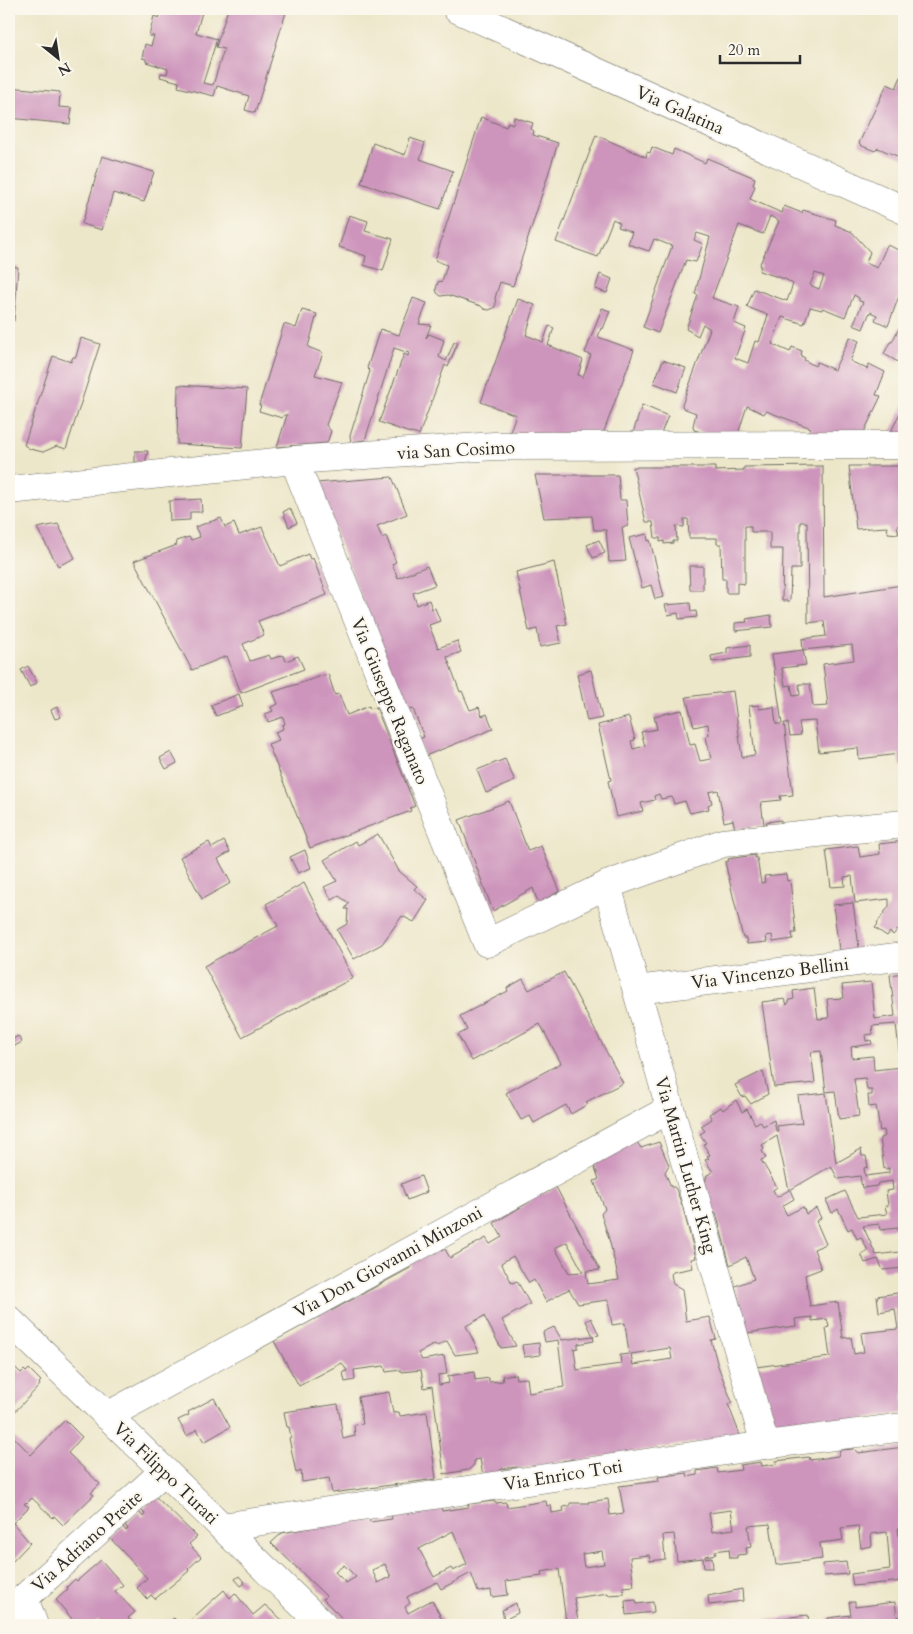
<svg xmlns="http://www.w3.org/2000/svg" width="913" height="1634" viewBox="0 0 913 1634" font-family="Cardo,serif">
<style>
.building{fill:#cd94bc;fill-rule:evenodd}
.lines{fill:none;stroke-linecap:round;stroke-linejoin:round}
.minor-casing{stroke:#6f6d63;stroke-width:29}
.tertiary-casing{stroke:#6f6d63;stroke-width:29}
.minor{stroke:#fff;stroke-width:28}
.tertiary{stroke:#fff;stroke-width:28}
.labels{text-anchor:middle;stroke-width:4;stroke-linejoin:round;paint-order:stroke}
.street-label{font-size:18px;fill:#2b2b2b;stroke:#fbf7ec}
</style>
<rect width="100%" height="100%" fill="#fbf7ec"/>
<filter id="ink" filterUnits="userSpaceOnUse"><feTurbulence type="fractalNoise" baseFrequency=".02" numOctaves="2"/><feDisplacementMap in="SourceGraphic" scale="10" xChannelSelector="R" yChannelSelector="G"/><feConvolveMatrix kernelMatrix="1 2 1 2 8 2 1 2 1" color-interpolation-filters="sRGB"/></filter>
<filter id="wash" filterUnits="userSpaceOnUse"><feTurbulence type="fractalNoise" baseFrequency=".0096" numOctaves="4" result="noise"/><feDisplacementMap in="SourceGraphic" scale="20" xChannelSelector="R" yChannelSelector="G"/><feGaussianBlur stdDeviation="1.12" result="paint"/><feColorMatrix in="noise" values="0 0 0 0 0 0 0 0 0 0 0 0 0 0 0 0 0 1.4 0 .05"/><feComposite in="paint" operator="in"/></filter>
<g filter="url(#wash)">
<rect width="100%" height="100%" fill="#ede7ca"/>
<g id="blocks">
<!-- building -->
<g class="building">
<polygon points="162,9 203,9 196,33 217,39 203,83 213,85 224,49 216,47 228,9 287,9 255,113 245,110 249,96 217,86 214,96 178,87 179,82 160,77 161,73 167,74 168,69 146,62 146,59 142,58 145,44 151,46 154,36 149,36 154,16 159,18"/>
<polygon points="904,70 904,159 878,148 875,151 862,146 859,143 887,84 896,88"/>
<polygon points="9,87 60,92 59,107 72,108 70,124 9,118"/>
<polygon points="481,117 506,127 508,122 513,124 514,117 533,123 531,129 534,131 533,135 558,143 513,286 500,282 495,298 496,304 494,308 489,310 484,309 481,306 448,295 441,296 437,293 436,289 438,282 442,281 447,265 435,260"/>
<path d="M596 135 646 157 647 152 650 153 652 147 672 155 674 149 705 163 707 158 755 178 753 185 755 186 750 199 782 213 784 206 802 213 803 210 836 220 835 225 852 232 870 252 866 263 877 268 887 245 904 252V298L899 296 888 326 875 320 877 315 870 312 863 329 853 325 863 302 859 301V298L854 295 845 317 823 308 822 310 810 307 804 324 782 317 772 344 790 352 792 347 802 351 801 356 805 358 804 360 815 366 817 362 834 370 850 337 859 341 850 361 867 369 869 364 885 372 876 395 881 396 863 434 807 433 811 428 766 411 764 414 747 406 738 434 706 433 694 430 693 426 696 413 683 408 682 405 710 329 703 324 698 336 686 329 698 295 695 294 710 237 697 233 694 240 703 244 696 262 686 260 658 333 643 327 672 246 654 239 649 251 628 244 632 232 618 227 620 223 613 219 598 257 556 242ZM770 216 779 221 759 266H761L759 271 785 279 793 284 787 301 754 289 747 307 768 315 759 342 755 341 748 363 735 358 746 328 734 323 739 307 712 298 739 225 763 234ZM815 273 824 276 819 289 810 285Z"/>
<polygon points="410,138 425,143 420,159 453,171 440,209 361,183 373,143 405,155"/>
<polygon points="102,156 154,172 144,202 113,193 102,230 82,224"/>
<polygon points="349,215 368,221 365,231 393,239 383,271 364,265 366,256 339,247"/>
<polygon points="9,266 18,267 14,321 9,321"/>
<polygon points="600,274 612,279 607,293 595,289"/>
<polygon points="413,298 427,303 419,324 431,325 426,338 429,334 444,340 439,357 446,361 454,342 458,342 448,367 445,365 419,435 407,432 379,422 404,354 408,356 409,353 394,348 365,440 351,442 350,436 370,371 367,368 380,329 399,335"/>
<polygon points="518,299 535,305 526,335 543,342 549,326 554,328 548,345 583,360 578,375 583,377 591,355 585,353 602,308 610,311 603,329 601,328 598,337 634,350 603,434 509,434 516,415 481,402"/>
<polygon points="302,310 317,314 308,347 323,353 315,375 342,382 326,425 331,431 327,443 277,447 287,415 284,415 282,418 259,411 261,406 259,405 284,324 296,328"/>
<polygon points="899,328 904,331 904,352 903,351 898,362 884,354 890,342 892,342"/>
<polygon points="81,338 100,344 66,449 57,446 43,452 30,449 24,445 53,356 71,362 73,357 76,357"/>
<polygon points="663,360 686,368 677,392 654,383"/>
<polygon points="178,385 247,389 242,448 177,444"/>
<polygon points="904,404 904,434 890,434"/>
<polygon points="642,405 668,416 661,433 633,433"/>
<polygon points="135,451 148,451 145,463 135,462"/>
<polygon points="823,466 824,597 902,585 904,603 904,766 901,766 899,754 859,759 858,748 819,752 815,721 799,722 801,735 790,736 788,723 784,723 793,795 780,796 781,800 761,802 764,825 735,829 733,820 724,822 718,790 709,792 712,803 708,805 709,809 690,813 685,801 674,804 672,797 661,799 659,794 654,796 655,800 641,803 643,811 616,817 608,781 611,780 598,725 629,717 635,740 631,741 633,749 645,746 641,732 657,729 654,716 682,710 690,745 695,744 700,761 711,759 706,737 709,735 708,724 694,727 686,697 733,691 742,757 755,755 749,706 759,705 759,709 774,707 776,724 782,724 772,654 803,650 806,665 782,668 785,686 791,685 793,696 800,695 799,684 810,684 813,707 828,706 823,664 854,660 852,645 803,650 802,639 826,636 824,621 808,623 807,522 800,522 800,569 791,569 790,601 782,601 783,549 770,549 770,532 751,532 751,526 745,526 745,584 737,583 737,593 726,593 726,579 722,579 721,544 717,544 717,538 689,538 688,519 684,519 684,527 676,526 677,541 673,541 673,543 664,544 664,541 660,542 660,538 655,538 653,522 646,522 633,467 715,467 715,471 744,470 744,467"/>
<polygon points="849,466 903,466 904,525 897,526 899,534 888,533 887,527 856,529"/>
<polygon points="535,475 618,475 620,500 626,500 628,526 622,527 626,561 609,562 606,530 594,530 592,516 544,518"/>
<polygon points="392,477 407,514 377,526 382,538 386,536 396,562 392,564 398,578 427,566 435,585 413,593 417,605 429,600 432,609 435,608 440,621 429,625 438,648 457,641 461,652 447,657 460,692 462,691 470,710 479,707 482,716 487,714 493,729 425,756 418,739 424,737 413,709 406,711 316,483"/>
<polygon points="201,499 202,512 190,512 190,520 170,521 169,501"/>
<polygon points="290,508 297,523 289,527 283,512"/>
<polygon points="221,518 225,527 234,523 239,535 262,527 280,566 308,554 310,559 313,558 327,595 258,621 264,635 243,644 250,661 269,655 271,659 283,655 286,661 298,656 304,669 241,693 227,656 192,670 134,561 177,545 176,541 189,537 191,540 200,537 195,527"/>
<polygon points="58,524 75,558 58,566 37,528"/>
<polygon points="647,534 648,541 650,540 664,597 655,599 651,585 642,588 629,538"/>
<polygon points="599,540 605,553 593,558 587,545"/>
<polygon points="554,562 567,624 557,626 561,643 540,647 537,629 529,631 516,572"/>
<polygon points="689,566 703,566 703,590 690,590"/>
<polygon points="690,603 691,612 696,611 697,617 679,619 678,613 668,615 665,605"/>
<polygon points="771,615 772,627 735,631 735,623 747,622 746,619"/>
<polygon points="750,645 750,657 712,662 711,656 727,653 727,648"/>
<polygon points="28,666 37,683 30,687 21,670"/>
<polygon points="591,670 602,718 587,721 577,674"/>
<polygon points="328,674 335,695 339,694 347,715 369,706 370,709 376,707 415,806 410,808 411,811 310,848 268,744 279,740 275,732 283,729 282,725 285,724 283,717 268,722 265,714 273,711 271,707 278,704 273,692"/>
<polygon points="239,694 243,706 216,716 211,705"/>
<polygon points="57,707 61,717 55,719 51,710"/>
<polygon points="171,752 177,763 166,769 160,758"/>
<polygon points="505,759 515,781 486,793 477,770"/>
<polygon points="509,801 528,851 541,846 560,891 538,903 533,888 493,911 459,820"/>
<polygon points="781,820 781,825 767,827 766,822"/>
<polygon points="378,834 399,871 417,886 414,889 428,900 414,922 402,916 382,944 354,959 337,930 347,924 348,909 345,909 349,903 339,896 332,900 324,887 337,881 324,860 356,841 358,845"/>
<polygon points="224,841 230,852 218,859 231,883 202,899 180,857 209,842 212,848"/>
<polygon points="904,841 904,930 900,927 893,935 890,932 887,936 875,928 878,924 877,923 889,906 889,899 855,903 852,876 844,877 845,886 831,887 826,850 858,846 860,857 880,854 879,844"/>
<polygon points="305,850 311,868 298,873 290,857"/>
<polygon points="755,855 755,858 757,858 761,883 765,882 764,876 786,874 787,881 790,880 796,933 792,933 793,939 773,942 772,935 766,936 767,942 747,944 746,938 743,938 725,862 729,861 728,859"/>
<polygon points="304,883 353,978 242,1037 204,966 278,926 266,904"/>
<polygon points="853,903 860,954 840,957 833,905"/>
<polygon points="564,972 623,1083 586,1102 588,1104 571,1114 566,1105 534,1123 530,1116 521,1120 506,1093 561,1063 540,1024 472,1061 458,1035 467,1030 460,1016 508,991 507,988 523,979 529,990"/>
<path d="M903 973 904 1268 883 1270 878 1259 865 1263 861 1254 868 1251 861 1237 857 1239 852 1228 848 1230 838 1209 832 1213 826 1200 845 1191 858 1217 887 1214 885 1206H888L886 1191 893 1190 892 1181 878 1183 877 1186 862 1188 860 1176 838 1179 831 1166 790 1190 794 1199 782 1206 787 1215 803 1207 806 1214 816 1208 821 1218 816 1221 826 1244 814 1249 821 1269 805 1275 810 1306 838 1302 843 1338 851 1337 854 1354 864 1352 861 1333 898 1329 895 1309 879 1312 877 1296 904 1292V1335L900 1336 901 1345 904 1344V1413L770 1433 756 1367 830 1357 826 1328 829 1327 827 1319 812 1321V1317L795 1319 796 1326 747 1333 735 1286 754 1279 746 1257 730 1265 716 1213 710 1207 704 1186 707 1175 713 1172 705 1160 709 1158 707 1156 710 1155 703 1144 706 1143 700 1134 705 1131 701 1126 712 1119 709 1114 721 1107 723 1110 736 1100 742 1112 747 1109 755 1124 760 1121 763 1126 774 1120 776 1131H778L777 1126 802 1123 798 1096 826 1093 836 1163 861 1149 862 1156H866L868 1167 864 1168 865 1176 889 1173V1168L884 1169 880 1138 885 1136 884 1130 880 1131 876 1106 869 1107 868 1095H872V1090H867L865 1078 854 1079 859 1116 839 1119 835 1091 826 1092 821 1051 811 1052 815 1083 774 1087 762 1002 785 999 787 1005 790 1000 794 999 793 991 814 988 818 1019 829 1018 827 999 844 998 842 985 871 982 875 1019 895 1016 890 975ZM896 1024 901 1067 874 1070 873 1056 852 1058 851 1047 872 1044 871 1040 866 1041 865 1035 873 1034 872 1026ZM777 1136 789 1190 777 1197 773 1190 777 1187 761 1160 766 1158 762 1151 764 1149 762 1145ZM879 1224 880 1230 898 1228 900 1252 876 1255 863 1226Z"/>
<polygon points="18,1036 22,1042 11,1048 9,1041"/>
<polygon points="763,1071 768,1094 751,1104 745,1096 742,1097 735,1085"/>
<path d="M635 1139 641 1148 659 1142 669 1165 665 1172 671 1187H674L676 1189 683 1208 696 1258 691 1259 693 1268 673 1272 671 1274 673 1284 682 1289 686 1321 710 1317 716 1339 711 1340 718 1366 732 1402 728 1404 740 1435 739 1436 574 1461V1459L562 1461V1462L517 1469V1467L501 1469V1474L483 1476 480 1459 474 1460V1465L468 1470 444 1474 432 1386 424 1388 421 1370 401 1372V1370L386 1372 384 1366 354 1370 355 1380 345 1382 343 1372 347 1371 342 1363 299 1386 274 1341 320 1316 317 1312 329 1306 331 1311 412 1267 410 1264 440 1245 442 1250 445 1249 450 1258 486 1238 490 1244 502 1237 494 1223 531 1201 532 1198 540 1193 544 1194 556 1187 600 1270 586 1271 588 1284 619 1280 609 1239 601 1214 605 1209 594 1181 599 1179 593 1162ZM567 1242 583 1272 569 1273 555 1248ZM513 1256 529 1283 534 1280 546 1302 569 1289 578 1304 608 1300 612 1325 625 1323 629 1354 620 1355 621 1364 577 1370 574 1349 578 1348V1344L594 1341 593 1336 562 1340 554 1327 543 1332 545 1342 558 1340 564 1387 529 1393 527 1378 516 1379 515 1374 502 1376 503 1381 489 1382V1378L475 1380 474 1372 448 1376 449 1383 439 1385 438 1375 447 1374 444 1356 422 1360 418 1353 435 1344 437 1346 447 1341 455 1355 479 1352 466 1326 484 1316 501 1348 516 1346 502 1320 530 1304 517 1281 512 1283 501 1263ZM670 1348 672 1359 633 1365 631 1354Z"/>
<polygon points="421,1176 427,1192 407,1200 401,1184"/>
<polygon points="591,1318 599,1335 593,1336 586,1321"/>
<polygon points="539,1343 540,1355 524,1357 522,1345"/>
<polygon points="9,1362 21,1373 24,1370 26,1372 29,1369 41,1381 39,1383 40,1385 9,1418"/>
<polygon points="389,1392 393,1413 399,1412 400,1416 427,1412 436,1479 332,1493 329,1478 302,1482 301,1471 296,1473 289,1438 291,1437 289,1427 287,1427 284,1412 338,1404 343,1439 355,1436 354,1425 363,1424 358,1397"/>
<polygon points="214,1398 230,1427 204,1442 197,1429 187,1436 178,1420 189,1415 188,1412"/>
<polygon points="65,1420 82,1437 68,1453 100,1484 91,1493 94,1495 63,1525 54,1516 53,1518 32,1498 27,1503 26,1502 24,1504 29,1507 13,1523 30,1543 9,1565 9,1432 31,1455"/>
<path d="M904 1447V1528L898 1529 902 1556H904V1581L853 1586 851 1574 890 1569 887 1532 871 1534 872 1546 861 1548 858 1526 841 1528 843 1540 820 1543 822 1559 776 1565 770 1524 748 1526 751 1547 746 1548 747 1554 737 1555V1558H730L729 1549 715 1551 716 1554 705 1556V1558L712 1557 713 1568H704L703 1558 677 1561 674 1534 663 1535 665 1559 650 1561 649 1555 630 1557 634 1586 623 1587 624 1594 608 1595V1593L574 1598 578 1621 566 1622 559 1569 541 1572 542 1576 506 1581 508 1595 492 1597 491 1590 478 1592 471 1573 441 1589 437 1582 407 1597 410 1603 405 1607 408 1613 432 1600 445 1625H349L323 1599 326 1596 324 1594 271 1543 282 1533 369 1517 370 1522 392 1519 391 1513 441 1506 442 1511 469 1507 468 1504 494 1501 495 1503 506 1502 507 1507 546 1501 547 1506 551 1505 552 1513 564 1511 563 1507 570 1506V1503H589L588 1502 608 1499 610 1515 624 1513 619 1486 659 1481 658 1477 687 1473 688 1477 697 1475V1471L717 1468 718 1473 741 1470 740 1465 761 1462 762 1466 777 1464 776 1461 809 1457 810 1460 838 1456 840 1450 854 1449 858 1453ZM731 1510 734 1529 712 1532 709 1513ZM453 1531 467 1564 453 1571 451 1568 434 1577 419 1549ZM602 1551 604 1564 584 1567 582 1554ZM385 1564 391 1577 378 1583 372 1570ZM344 1565 356 1577 346 1583 335 1572Z"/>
<polygon points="156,1497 197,1537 189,1544 201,1557 188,1569 189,1571 155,1599 151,1595 147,1599 137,1588 147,1578 110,1538 123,1527 126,1531 128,1529 125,1525 139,1512 143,1517 145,1514 141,1510"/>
<polygon points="101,1560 123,1585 115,1591 135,1612 128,1618 135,1625 102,1625 98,1620 92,1625 67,1625 73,1620 56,1600 68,1589 67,1587 75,1579 77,1581"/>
<polygon points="846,1562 848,1574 824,1576 823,1564"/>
<polygon points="239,1576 245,1583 241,1586 235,1579"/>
<polygon points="742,1589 743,1601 709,1605 708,1596"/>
<polygon points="224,1590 230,1598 235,1593 253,1615 265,1605 288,1625 185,1625"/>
<polygon points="636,1600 637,1604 653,1602 654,1612 626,1615 625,1601"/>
<polygon points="849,1602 855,1602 855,1607 895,1602 897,1617 904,1616 904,1625 829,1625 828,1618 851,1615"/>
<polygon points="516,1603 518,1613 504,1620 502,1610"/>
<polygon points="808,1615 809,1625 730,1625 730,1624"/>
<polygon points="174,1618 180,1625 166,1625"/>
</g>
</g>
</g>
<g filter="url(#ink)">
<use href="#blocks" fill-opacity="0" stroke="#6f6d63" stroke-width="1"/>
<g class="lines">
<defs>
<g id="minor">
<polyline points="294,460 487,943 607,885 723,843 904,824"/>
<polyline points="9,490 294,460 494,446 904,445"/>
<polyline points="607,885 765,1445"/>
<polyline points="637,990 904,956"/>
<polyline points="9,1320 323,1625"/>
<polyline points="107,1416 670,1109"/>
<polyline points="222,1527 765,1445 904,1427"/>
<polyline points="24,1598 34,1625"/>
<polyline points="9,1608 24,1598 164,1471"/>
</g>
<polyline id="tertiary" points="457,9 904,210"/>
</defs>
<!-- minor casing -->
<use href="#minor" class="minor-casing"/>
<!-- tertiary casing -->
<use href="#tertiary" class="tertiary-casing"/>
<!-- minor -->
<use href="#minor" class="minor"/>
<!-- tertiary -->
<use href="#tertiary" class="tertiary"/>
</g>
</g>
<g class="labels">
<!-- street labels -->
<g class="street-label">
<text transform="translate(680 110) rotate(24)" y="6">Via Galatina</text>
<text transform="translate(456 450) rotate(-3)" y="6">via San Cosimo</text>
<text transform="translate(390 701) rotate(68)" y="6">Via Giuseppe Raganato</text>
<text transform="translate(770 973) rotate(-7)" y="6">Via Vincenzo Bellini</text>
<text transform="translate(686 1165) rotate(74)" y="6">Via Martin Luther King</text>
<text transform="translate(388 1262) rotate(-29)" y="6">Via Don Giovanni Minzoni</text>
<text transform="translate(166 1473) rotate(44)" y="6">Via Filippo Turati</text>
<text transform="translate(563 1475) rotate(-9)" y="6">Via Enrico Toti</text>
<text transform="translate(87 1541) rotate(-42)" y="6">Via Adriano Preite</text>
</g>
</g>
<!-- margin -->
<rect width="913" height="1634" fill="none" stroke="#fbf7ec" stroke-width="30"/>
<!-- north arrow -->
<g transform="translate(58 58) rotate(150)" stroke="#fbf7ec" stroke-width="4" paint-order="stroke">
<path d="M0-4L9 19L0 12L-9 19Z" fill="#2b2b2b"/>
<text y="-8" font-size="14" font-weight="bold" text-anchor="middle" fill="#2b2b2b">N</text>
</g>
<!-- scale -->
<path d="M720 55v8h80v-8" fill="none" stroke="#2b2b2b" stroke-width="2.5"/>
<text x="728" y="55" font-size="15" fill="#2b2b2b" stroke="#fbf7ec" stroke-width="4" paint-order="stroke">20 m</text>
</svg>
